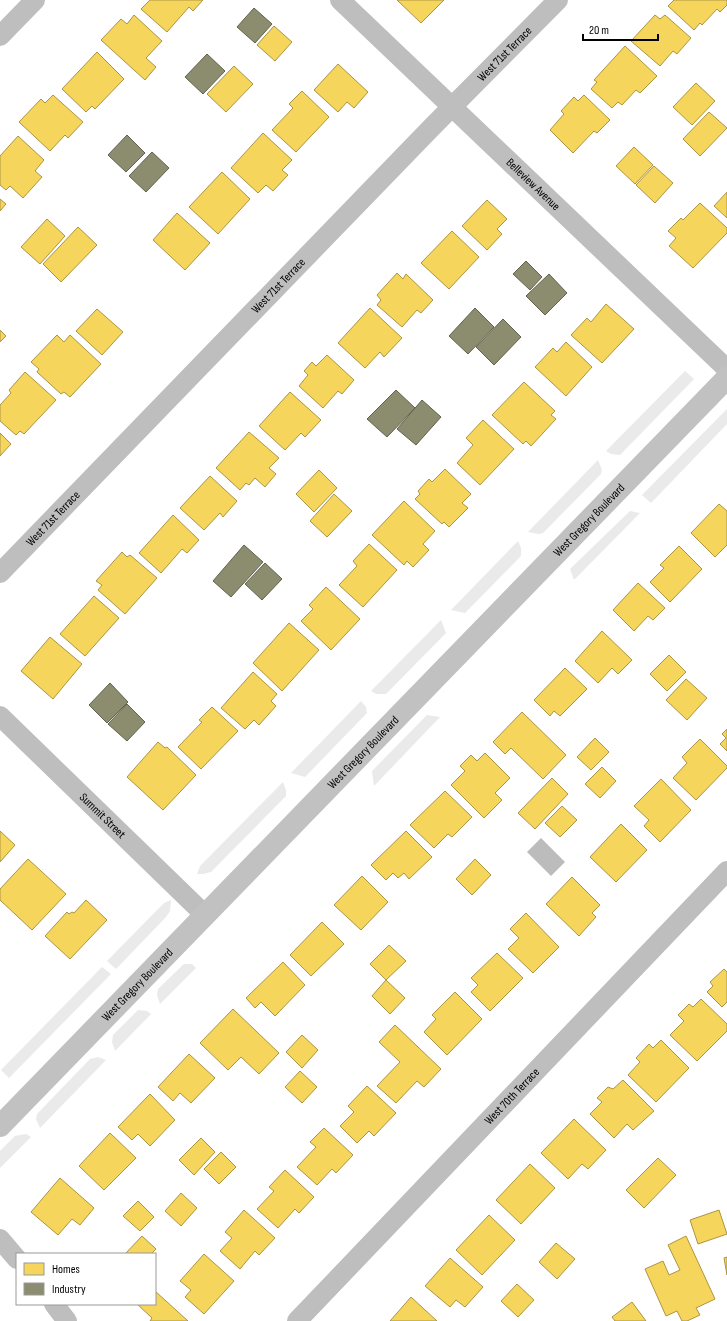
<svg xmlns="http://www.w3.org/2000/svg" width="727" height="1321" viewBox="0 0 727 1321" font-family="'Sofia Sans Condensed',sans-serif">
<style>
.green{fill:#eaeaea}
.water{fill:#bcbcbc}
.homes{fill:#f6d55c;stroke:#ac9540}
.industry{fill:#8c8c6e;stroke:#62624d}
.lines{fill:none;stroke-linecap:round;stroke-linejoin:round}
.street{stroke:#bebebe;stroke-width:20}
.secondary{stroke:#c1c1c1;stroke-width:22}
.labels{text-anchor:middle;stroke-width:4;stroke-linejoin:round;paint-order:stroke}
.street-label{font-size:12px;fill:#000;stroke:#fff}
</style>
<rect width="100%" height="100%" fill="#fff"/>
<!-- green -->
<g class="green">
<polygon points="685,371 694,379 620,455 611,454 606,451"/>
<polygon points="727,409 727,424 651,503 642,495"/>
<polygon points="598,460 602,470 601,474 543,533 539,534 528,532"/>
<polygon points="630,511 640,513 574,580 570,569"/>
<polygon points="518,541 521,548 521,556 465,613 451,610"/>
<polygon points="441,620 446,633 386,694 376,694 371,691"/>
<polygon points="361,701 366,707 367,713 305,777 291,773"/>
<polygon points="427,715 440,717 374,786 372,771"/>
<polygon points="283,782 286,790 286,796 211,872 203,874 197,874 200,866"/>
<polygon points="171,900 170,911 166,917 116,969 107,961 164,903"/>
<polygon points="184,964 192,964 196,968 160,1004 157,995 158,989"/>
<polygon points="102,967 111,974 9,1078 1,1070"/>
<polygon points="138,1010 147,1011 151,1014 115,1051 112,1042 113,1035"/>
<polygon points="98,1057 106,1060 40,1128 36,1119 37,1114 90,1059"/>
<polygon points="26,1134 31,1137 0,1168 0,1151 15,1136"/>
</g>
<!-- water -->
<polygon class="water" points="541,838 565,862 551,876 527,852"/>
<!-- homes -->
<g class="homes">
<polygon points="150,0 203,0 193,11 189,7 167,32 141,9"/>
<polygon points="397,0 444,0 421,23"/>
<polygon points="674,0 727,0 727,5 720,12 717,9 702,25 700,23 694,30 668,6"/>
<polygon points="134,15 162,41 146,58 156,67 145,80 101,40 121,19 127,24"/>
<polygon points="655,15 660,19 665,15 691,38 677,54 673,51 660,66 631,41"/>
<polygon points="274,26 292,42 275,61 257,45"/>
<polygon points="625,46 657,76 640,93 636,90 622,105 618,102 612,108 591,89 597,82 594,80"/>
<polygon points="97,52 124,79 95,109 92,106 86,112 62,89"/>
<polygon points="338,64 368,92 354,108 347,102 338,112 314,90"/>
<polygon points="234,66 253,84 226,112 207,94"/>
<polygon points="696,83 715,101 692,125 673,107"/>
<polygon points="302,91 329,117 296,152 272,130 293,108 289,104"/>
<polygon points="53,95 83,122 68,138 65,135 50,151 19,122 41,99 45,103"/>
<polygon points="584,95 610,120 597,133 594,131 573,153 550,130 564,114 561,111 574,97 578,101"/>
<polygon points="709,112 727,128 700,156 683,139"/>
<polygon points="263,133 292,160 282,170 288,175 273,191 266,185 258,193 231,168"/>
<polygon points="18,136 44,160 35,171 42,177 23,198 10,186 6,190 0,185 0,156"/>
<polygon points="634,147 653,165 635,184 616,166"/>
<polygon points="654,166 673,183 655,203 636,185"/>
<polygon points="222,172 250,199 218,234 189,207"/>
<polygon points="727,192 727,218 714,206"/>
<polygon points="0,199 6,204 0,211"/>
<polygon points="487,200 507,219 497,229 502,234 487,250 462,226"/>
<polygon points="700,203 727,228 727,233 693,268 669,246 676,238 668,231 681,218 683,220"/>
<polygon points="177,213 210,243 185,270 153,240"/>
<polygon points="47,219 65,236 40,264 21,247"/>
<polygon points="78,227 97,245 61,282 43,264"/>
<polygon points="452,231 479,257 449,289 421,263"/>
<polygon points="397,273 403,279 406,274 433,300 421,313 417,310 402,327 377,305 381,300 377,295"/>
<polygon points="606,304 634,329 602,363 571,335 587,318 591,322"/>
<polygon points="370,308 402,338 384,357 380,352 365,368 338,343"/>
<polygon points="97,309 123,332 102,355 76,331"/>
<polygon points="0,330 6,336 0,342"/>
<polygon points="57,335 64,342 70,335 101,364 70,397 64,392 61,394 37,372 39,369 31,362"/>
<polygon points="566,342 592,367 566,396 535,367 553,348 557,352"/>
<polygon points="327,355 354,380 342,394 338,391 323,408 299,386 308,375 304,371 312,362 316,366"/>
<polygon points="25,372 56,400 24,434 20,431 16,435 0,421 0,405 11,393 9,390"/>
<polygon points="524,382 555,411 551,415 556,419 531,446 526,441 523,444 492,415"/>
<polygon points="290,392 321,420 305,437 301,433 285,450 259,426"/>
<polygon points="483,420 514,449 480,485 457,463 473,445 466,438"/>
<polygon points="249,432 279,458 269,468 276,474 265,487 255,478 249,485 246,483 240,490 216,468"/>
<polygon points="0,433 11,444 0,456"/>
<polygon points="445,469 471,494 462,503 468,508 449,527 444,522 442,524 415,499 420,494 418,491 429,479 432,482"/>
<polygon points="319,470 337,488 314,512 296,494"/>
<polygon points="210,476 237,501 223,517 220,513 204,530 180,508"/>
<polygon points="334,494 352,511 327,537 310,521"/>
<polygon points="404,501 435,531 423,544 429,550 413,567 407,561 404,565 372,535"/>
<polygon points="719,504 727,511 727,545 715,557 691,533"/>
<polygon points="173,515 199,540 187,553 182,549 161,573 139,553"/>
<polygon points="369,544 397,570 363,607 339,585 357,566 353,561"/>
<polygon points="679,546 702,569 670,602 650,582 664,568 660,565"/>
<polygon points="122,552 127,557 130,555 157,578 125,614 98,590 102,585 96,581"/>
<polygon points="638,583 665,608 653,620 648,616 634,631 613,610"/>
<polygon points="326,587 360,619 331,650 301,621 313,609 309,605"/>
<polygon points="94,596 119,618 85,656 60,634"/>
<polygon points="289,623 319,650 282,691 253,663"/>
<polygon points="602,631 632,660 618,674 612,668 598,683 575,661"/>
<polygon points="50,637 82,664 53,699 21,671"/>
<polygon points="669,655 686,672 667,691 650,674"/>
<polygon points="565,668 587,689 560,716 554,711 550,716 534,700"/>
<polygon points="253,672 277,694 271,701 276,706 259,725 254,720 245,729 221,708"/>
<polygon points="686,679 707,698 687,720 666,700"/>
<polygon points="212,707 238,731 201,769 178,747 202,722 199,720"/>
<polygon points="522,712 566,755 543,779 511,748 505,754 493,742"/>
<polygon points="727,729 727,751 720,744 726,738 722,734"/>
<polygon points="595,738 609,752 591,770 577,757"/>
<polygon points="700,739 727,766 727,768 696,800 673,778 687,763 682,757"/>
<polygon points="158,742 165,748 167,747 196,775 163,810 127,777"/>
<polygon points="485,753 510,778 495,793 502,800 484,818 451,785 465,771 460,766 471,755 477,761"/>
<polygon points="602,767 616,781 600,798 585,784"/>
<polygon points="552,778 568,794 535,829 518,813"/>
<polygon points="661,779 691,810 660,842 644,826 649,820 634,806"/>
<polygon points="445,791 472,817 452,837 448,834 434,848 410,825"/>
<polygon points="562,806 577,820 560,837 545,823"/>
<polygon points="621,824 647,850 616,882 590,857"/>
<polygon points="0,831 15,845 0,862"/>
<polygon points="406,831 432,857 409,879 404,873 398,878 393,873 386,880 371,865"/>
<polygon points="28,859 66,894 32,930 0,900 0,889"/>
<polygon points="475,859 491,875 472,895 456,879"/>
<polygon points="362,876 388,902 361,930 334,905"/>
<polygon points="572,877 600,905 592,913 596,917 579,936 546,904"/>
<polygon points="86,900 107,920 70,959 45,936 67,912 69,914 72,912 74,913"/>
<polygon points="526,913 559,947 533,973 508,949 519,938 510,929"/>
<polygon points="322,922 344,944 311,976 290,955"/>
<polygon points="389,945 406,961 386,980 370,964"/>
<polygon points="497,953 523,978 490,1011 471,992 478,985 471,978"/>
<polygon points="283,962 305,985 275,1016 261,1002 255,1008 246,998"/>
<polygon points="724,969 727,972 727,1002 722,1007 707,992 713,986 710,982"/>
<polygon points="386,980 405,998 390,1014 372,996"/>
<polygon points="455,992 482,1019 447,1055 424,1032 436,1019 432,1015"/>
<polygon points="701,999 727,1024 727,1031 697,1061 670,1035 684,1021 678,1015 689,1004 693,1007"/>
<polygon points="233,1009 279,1053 259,1074 241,1057 228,1070 200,1043"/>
<polygon points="395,1025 441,1069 424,1087 417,1081 396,1103 377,1086 400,1062 379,1042"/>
<polygon points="302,1035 318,1050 302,1068 286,1052"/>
<polygon points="661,1040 689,1068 656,1102 628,1075 640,1062 636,1058 649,1044 653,1048"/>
<polygon points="189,1054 215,1078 191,1103 180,1093 173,1101 158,1087"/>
<polygon points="300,1071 317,1087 302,1103 285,1087"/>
<polygon points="623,1080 654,1111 633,1130 627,1124 614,1138 590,1114 602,1102 597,1098 608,1087 613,1089"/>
<polygon points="367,1086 396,1113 374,1136 369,1131 357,1143 340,1126 354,1112 348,1106"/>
<polygon points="150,1094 175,1120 150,1146 138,1134 132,1140 118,1127"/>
<polygon points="574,1119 606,1150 588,1169 582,1164 568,1179 541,1153"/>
<polygon points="324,1128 353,1155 336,1173 332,1169 317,1185 297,1167 316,1147 310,1142"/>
<polygon points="110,1133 136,1158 104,1190 79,1166"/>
<polygon points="201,1138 215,1152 194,1175 179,1160"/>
<polygon points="221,1152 236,1167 219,1184 204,1169"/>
<polygon points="658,1158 676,1175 644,1208 626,1190"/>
<polygon points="530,1164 555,1188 521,1224 496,1200"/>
<polygon points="285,1170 314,1197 299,1213 295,1209 278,1228 257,1209 274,1191 269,1187"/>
<polygon points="60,1178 94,1208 80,1225 72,1219 58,1235 31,1212"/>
<polygon points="181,1193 197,1208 181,1226 165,1211"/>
<polygon points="138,1201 154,1217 140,1231 123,1216"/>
<polygon points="244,1210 275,1238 259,1255 255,1251 240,1269 220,1251 232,1238 225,1232"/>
<polygon points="719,1210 727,1234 698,1244 690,1220"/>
<polygon points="489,1215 515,1240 482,1275 456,1250"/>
<polygon points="142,1236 156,1249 151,1254 125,1254"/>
<polygon points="686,1236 715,1299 696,1308 700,1315 687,1321 682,1321 677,1311 666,1316 645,1269 663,1261 669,1275 680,1270 668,1245"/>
<polygon points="556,1243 575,1259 557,1279 539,1262"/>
<polygon points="204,1254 234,1281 204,1314 185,1297 191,1290 180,1281"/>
<polygon points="727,1257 727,1275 724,1258"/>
<polygon points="450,1258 483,1287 465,1307 456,1300 450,1307 425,1286"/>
<polygon points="517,1284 534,1300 518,1317 501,1301"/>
<polygon points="155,1291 188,1321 150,1321 152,1318 137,1304 155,1304"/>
<polygon points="411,1297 437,1321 390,1321"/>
<polygon points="632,1302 646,1321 615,1321 612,1317"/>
</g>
<!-- industry -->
<g class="industry">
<polygon points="254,8 272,24 255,43 237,27"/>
<polygon points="207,54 225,71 203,94 185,77"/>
<polygon points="127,135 145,153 126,172 108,155"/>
<polygon points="152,152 169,168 146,192 129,176"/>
<polygon points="526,261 542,277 530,290 513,274"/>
<polygon points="549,274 567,293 545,315 526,296"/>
<polygon points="475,308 494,327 468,354 449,336"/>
<polygon points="503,319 521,337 494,365 476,347"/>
<polygon points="396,390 415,408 387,437 367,419"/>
<polygon points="422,400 441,417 416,445 397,429"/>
<polygon points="244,545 263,562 231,597 213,581"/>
<polygon points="265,563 282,579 262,600 245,584"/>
<polygon points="110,683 128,702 107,723 89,705"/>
<polygon points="127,704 145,722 127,741 108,724"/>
</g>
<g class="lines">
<!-- street -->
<g class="street">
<path id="s1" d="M340 0 727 369"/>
<polyline points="0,36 35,0"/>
<path id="s2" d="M0 573 432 127 558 0"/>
<path id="s3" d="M0 716 205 915"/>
<polyline points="0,1239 17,1259"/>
<polyline points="54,1304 67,1321"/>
<path id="s4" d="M297 1321 727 871"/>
</g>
<!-- secondary -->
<path class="secondary" id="s5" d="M0 1126 727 378"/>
</g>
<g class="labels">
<!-- street labels -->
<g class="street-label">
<text dy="4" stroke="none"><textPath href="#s2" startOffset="724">West 71st Terrace</textPath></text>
<text dy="4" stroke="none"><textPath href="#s1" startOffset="267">Belleview Avenue</textPath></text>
<text dy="4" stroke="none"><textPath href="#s2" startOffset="400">West 71st Terrace</textPath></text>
<text dy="4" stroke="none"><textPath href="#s2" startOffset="76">West 71st Terrace</textPath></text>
<text dy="4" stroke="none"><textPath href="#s5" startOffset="845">West Gregory Boulevard</textPath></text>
<text dy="4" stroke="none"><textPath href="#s5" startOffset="521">West Gregory Boulevard</textPath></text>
<text dy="4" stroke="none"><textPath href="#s3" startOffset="143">Summit Street</textPath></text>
<text dy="4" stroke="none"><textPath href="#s5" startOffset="197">West Gregory Boulevard</textPath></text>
<text dy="4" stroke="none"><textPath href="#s4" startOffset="311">West 70th Terrace</textPath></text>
</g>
</g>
<!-- legend -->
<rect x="16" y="1253" width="140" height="52" fill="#ffffff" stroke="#999999"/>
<rect x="24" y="1263" width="20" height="12" fill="#f6d55c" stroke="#999999"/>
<text x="52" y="1273" font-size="12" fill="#000000">Homes</text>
<rect x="24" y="1283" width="20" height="12" fill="#8c8c6e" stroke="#999999"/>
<text x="52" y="1293" font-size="12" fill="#000000">Industry</text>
<!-- scale -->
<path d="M583 34v6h75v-6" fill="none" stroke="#000000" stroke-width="2"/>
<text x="589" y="34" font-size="12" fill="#000000" stroke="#ffffff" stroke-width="3" paint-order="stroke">20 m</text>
</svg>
